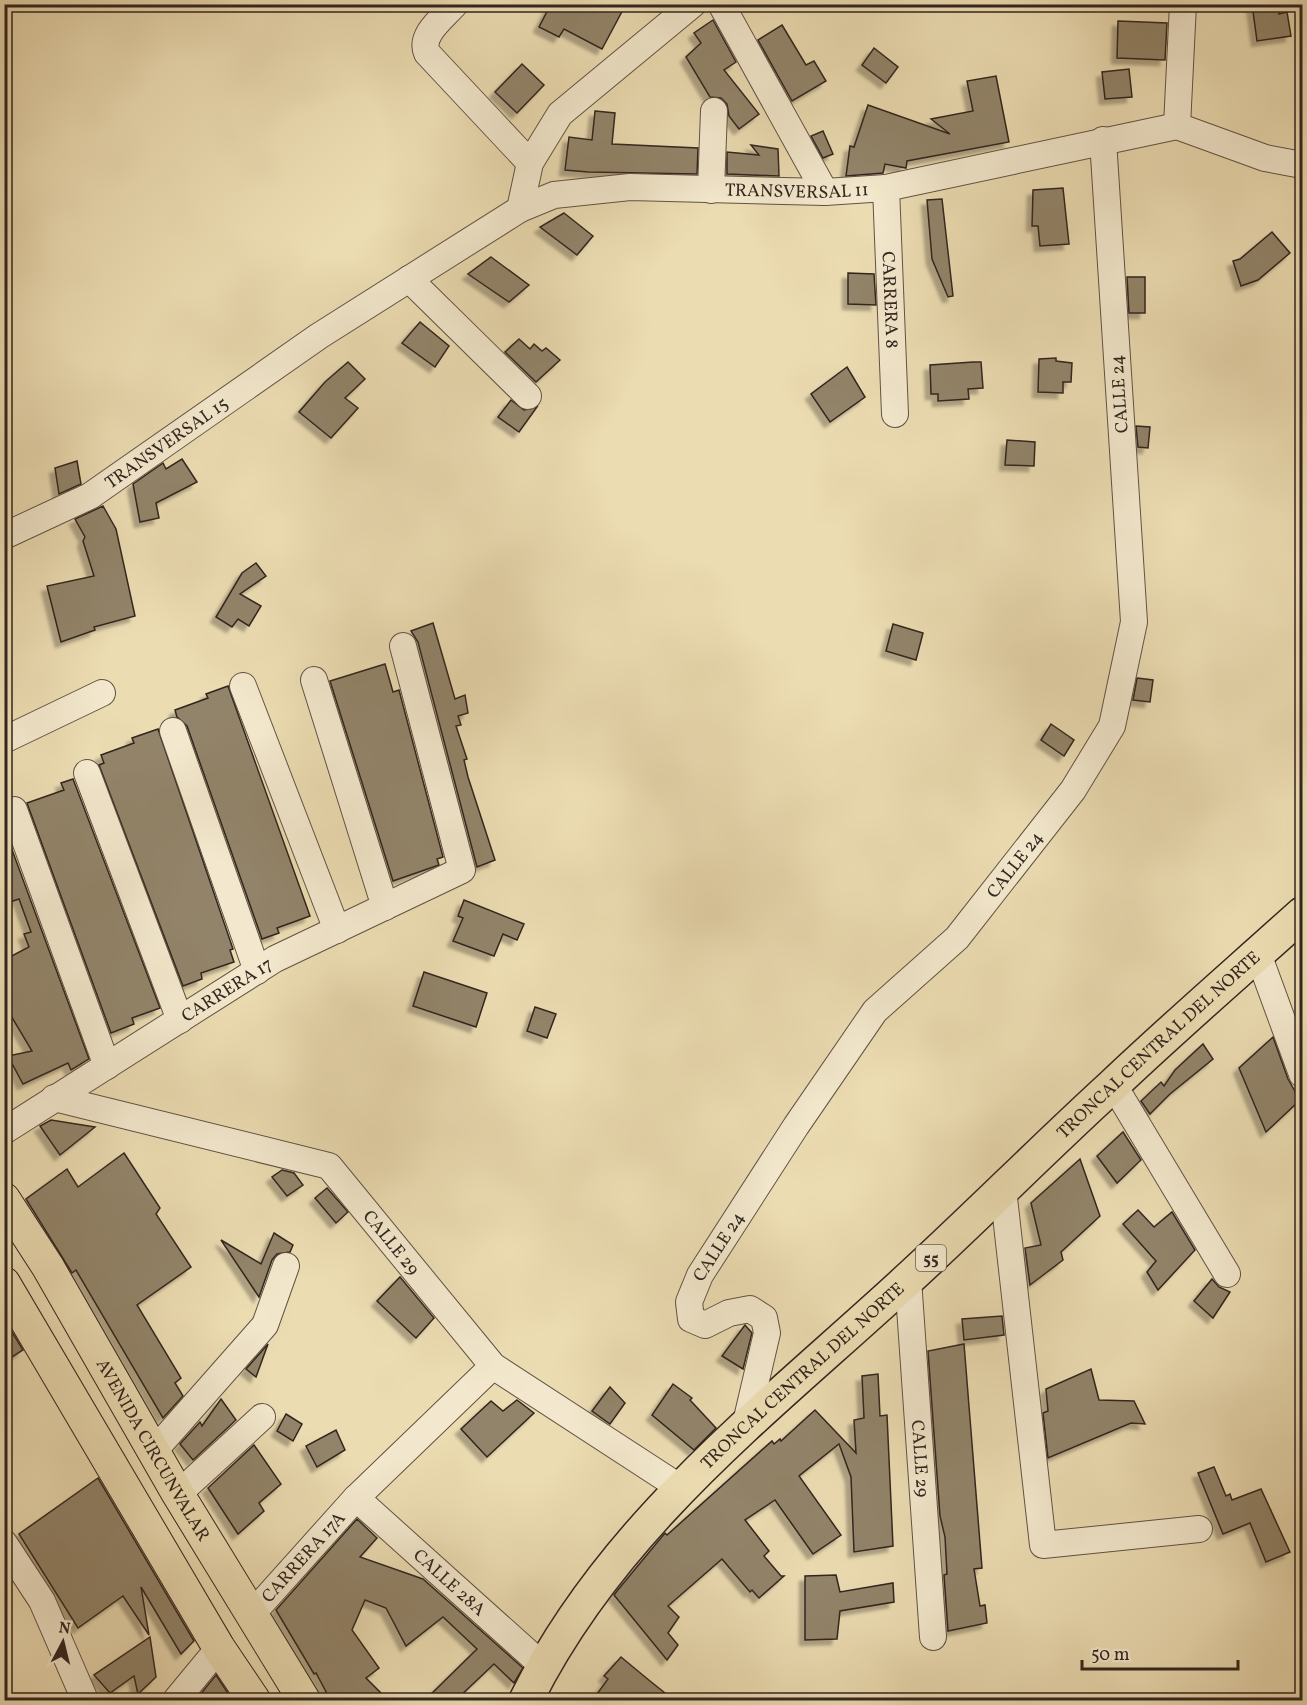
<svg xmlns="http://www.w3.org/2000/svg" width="1307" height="1705" viewBox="0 0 1307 1705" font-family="Vollkorn,serif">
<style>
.building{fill:#92846b;stroke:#31251f;stroke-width:1.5;filter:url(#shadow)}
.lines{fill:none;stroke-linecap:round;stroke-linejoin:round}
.minor-casing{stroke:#605344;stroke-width:28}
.major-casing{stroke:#31251f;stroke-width:34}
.highway-casing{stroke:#31251f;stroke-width:36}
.minor{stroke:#f3e8cd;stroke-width:26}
.major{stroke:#ecdcb2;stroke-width:32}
.highway{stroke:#ecdcb2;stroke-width:33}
.labels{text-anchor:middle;stroke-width:4.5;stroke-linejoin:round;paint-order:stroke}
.shield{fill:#f3e8cd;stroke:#6b6053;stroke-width:1.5}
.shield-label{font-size:16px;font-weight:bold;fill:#31251f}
.street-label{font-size:18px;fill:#31251f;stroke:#f3e8cd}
</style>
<defs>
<filter id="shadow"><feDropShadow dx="-5.5" dy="5.5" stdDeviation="1.5" flood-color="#0004"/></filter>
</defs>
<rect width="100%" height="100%" fill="#ecdcb2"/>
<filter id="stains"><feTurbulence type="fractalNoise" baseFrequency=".00333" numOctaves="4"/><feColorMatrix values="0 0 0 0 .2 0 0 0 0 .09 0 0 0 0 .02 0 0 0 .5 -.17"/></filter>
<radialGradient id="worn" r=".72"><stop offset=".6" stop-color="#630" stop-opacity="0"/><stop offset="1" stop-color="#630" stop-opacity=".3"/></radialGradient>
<!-- building -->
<g class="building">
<polygon points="551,4 626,4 602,49 564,29 559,37 539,27"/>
<polygon points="1252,4 1279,4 1279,14 1287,12 1291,36 1257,41"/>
<polygon points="713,20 736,62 724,70 759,114 739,129 729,116 727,104 721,98 710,97 686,57 701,43 694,33"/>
<polygon points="1118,21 1167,23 1165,60 1117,58"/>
<polygon points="782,25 806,65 814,61 826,81 792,101 758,40"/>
<polygon points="874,48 898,67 886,83 862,65"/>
<polygon points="522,64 544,85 517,113 495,92"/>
<polygon points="1129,69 1132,97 1105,99 1102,72"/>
<polygon points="996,76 1009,142 907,161 906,168 885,164 883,173 846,176 850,146 854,147 868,105 950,134 931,119 973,111 967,81"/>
<polygon points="595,111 615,113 612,144 698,148 697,174 588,172 565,170 569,137 592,140"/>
<polygon points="823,131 833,154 823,158 811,136"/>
<polygon points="751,145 778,149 779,176 727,174 727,152 759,155"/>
<polygon points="1063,188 1069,244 1040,246 1038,226 1032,226 1033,190"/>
<polygon points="942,199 953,296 948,297 932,259 927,200"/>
<polygon points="564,213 593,236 577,255 540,227"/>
<polygon points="1272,232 1290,253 1258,280 1241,286 1233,261 1240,259"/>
<polygon points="491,257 529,285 509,302 468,274"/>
<polygon points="848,273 874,274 876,305 848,304"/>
<polygon points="1127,277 1145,277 1145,313 1129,313"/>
<polygon points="420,322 449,346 435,367 402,343"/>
<polygon points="519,339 530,349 534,344 542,351 546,348 560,360 536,382 505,352"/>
<polygon points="1056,358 1056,361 1072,363 1071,382 1063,382 1063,393 1038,392 1039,359"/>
<polygon points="348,362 365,379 345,398 358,408 331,438 299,412 325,382"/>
<polygon points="973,362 981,362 983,388 968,389 969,399 938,401 938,394 931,394 930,365"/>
<polygon points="847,367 865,397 830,422 811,394"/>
<polygon points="511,400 524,410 537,407 519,432 498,417"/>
<polygon points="1136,426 1150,427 1148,448 1138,447"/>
<polygon points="1007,440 1035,442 1034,466 1005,465"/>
<polygon points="182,459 197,482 156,503 159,518 140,522 133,484 163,463 166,469"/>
<polygon points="77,461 81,484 59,494 55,468"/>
<polygon points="103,506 116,529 135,616 94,627 95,630 61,642 47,586 94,576 83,541 85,537 75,519"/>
<polygon points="256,563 266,576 240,594 261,606 249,626 238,619 232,627 216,617 242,573"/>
<polygon points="433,623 455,699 465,695 468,713 458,716 461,725 456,726 467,759 464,760 468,777 495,860 477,867 418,642 411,631"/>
<polygon points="893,624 923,633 916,660 886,651"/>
<polygon points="385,664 393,692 399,690 443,857 437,859 439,865 393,881 330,681"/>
<polygon points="1137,678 1153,680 1150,702 1133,700"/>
<polygon points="228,686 310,916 277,928 279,933 262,939 187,726 177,717 175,710 208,698 206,694"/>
<polygon points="1051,724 1074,740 1064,756 1041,740"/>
<polygon points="158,729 233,949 230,950 234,962 201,973 202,979 183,986 99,765 104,763 101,755 134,743 132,738"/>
<polygon points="73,779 160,1008 132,1018 134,1024 111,1033 27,803 64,790 61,783"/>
<polygon points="4,828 89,1059 71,1070 68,1063 23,1084 8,1056 32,1051 4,1004 4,960 29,947 24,934 31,932 19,899 4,904"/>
<polygon points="464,900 524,924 517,940 503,934 494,956 453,941 463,918 458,916"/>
<polygon points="424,972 487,993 476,1027 413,1006"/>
<polygon points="535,1007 556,1014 547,1038 527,1031"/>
<polygon points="1273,1037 1288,1079 1300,1100 1266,1132 1239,1068"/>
<polygon points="1203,1044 1213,1059 1170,1094 1150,1114 1141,1101 1161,1082 1164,1086 1175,1070"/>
<polygon points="51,1120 95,1127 60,1155 40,1126"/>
<polygon points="1123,1132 1141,1160 1117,1183 1097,1156"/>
<polygon points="124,1153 160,1208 156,1214 191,1267 137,1305 181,1378 175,1383 183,1396 163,1418 76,1270 72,1273 26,1199 67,1169 78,1187"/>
<polygon points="1080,1159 1100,1216 1061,1252 1063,1260 1030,1285 1025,1248 1041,1245 1031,1203"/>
<polygon points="282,1170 294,1173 303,1185 287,1196 272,1177"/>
<polygon points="327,1188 348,1212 336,1223 315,1198"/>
<polygon points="1138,1210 1154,1227 1172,1212 1195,1250 1158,1290 1147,1272 1156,1261 1123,1224"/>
<polygon points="274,1233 293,1245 290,1252 277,1254 272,1260 259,1297 221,1240 261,1264"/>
<polygon points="400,1277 434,1318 416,1338 377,1301"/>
<polygon points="1212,1279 1219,1287 1230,1292 1213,1318 1194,1301"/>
<polygon points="1002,1316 1004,1335 964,1340 962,1319"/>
<polygon points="745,1325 752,1333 743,1369 722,1356"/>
<polygon points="9,1327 23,1350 4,1362 4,1331"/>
<polygon points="268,1344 256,1377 246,1369"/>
<polygon points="964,1344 982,1568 974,1569 980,1606 985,1605 987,1623 948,1631 944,1575 947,1574 945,1537 940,1516 928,1351"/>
<polygon points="1091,1369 1099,1400 1134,1401 1145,1424 1131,1423 1048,1458 1043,1413 1048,1411 1046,1389"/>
<polygon points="878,1374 880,1416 887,1415 893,1546 854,1552 851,1477 839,1444 799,1476 841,1535 813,1554 775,1500 745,1520 769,1551 764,1556 781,1576 784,1576 759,1598 752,1590 750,1592 722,1559 668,1606 679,1617 668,1633 678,1645 667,1660 614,1595 617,1591 665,1533 667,1535 772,1441 774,1444 780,1439 781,1441 815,1410 856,1453 854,1420 864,1418 862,1376"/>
<polygon points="673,1384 692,1398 690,1400 716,1428 694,1450 652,1415"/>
<polygon points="610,1387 625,1403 610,1424 592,1411"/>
<polygon points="221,1399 236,1420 193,1460 180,1444 200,1422 202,1426"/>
<polygon points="517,1400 534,1413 487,1457 461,1429 491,1401 503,1411"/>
<polygon points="286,1414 302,1424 293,1441 277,1431"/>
<polygon points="336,1430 345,1450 317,1467 306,1446"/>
<polygon points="254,1445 281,1484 259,1503 264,1511 238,1534 208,1488"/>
<polygon points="1214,1467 1226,1496 1230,1494 1232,1500 1261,1489 1290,1552 1266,1562 1250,1523 1223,1534 1198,1473"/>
<polygon points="98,1478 194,1641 181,1654 141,1587 149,1635 123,1596 78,1628 19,1534"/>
<polygon points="357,1519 377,1538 360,1557 423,1579 523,1668 514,1683 494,1664 455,1701 424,1701 477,1649 443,1617 406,1646 386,1608 365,1600 352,1630 379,1668 366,1678 389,1701 331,1701 316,1673 314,1674 276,1610"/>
<polygon points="836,1575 840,1592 893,1583 894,1602 840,1611 837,1639 805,1640 805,1576"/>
<polygon points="150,1637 156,1677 138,1694 134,1676 110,1693 94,1675"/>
<polygon points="621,1657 650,1681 675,1701 592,1701 608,1679 604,1676"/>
<polygon points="216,1675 233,1701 195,1701"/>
</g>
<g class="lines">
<defs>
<g id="minor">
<path d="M455 4C443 18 419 35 427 53L530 163"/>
<polyline points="721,4 825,192"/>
<polyline points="1177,126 1183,4"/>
<path id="s1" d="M886 188 895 414"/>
<polyline points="711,190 714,111"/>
<polyline points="520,209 530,163 560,114 693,4"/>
<polyline points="409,279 528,396"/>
<path id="s2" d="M4 536 90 496 319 336 520 209 554 195 630 187 825 192 886 188 1177 126 1265 158 1302 165"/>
<polyline points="314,680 385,907"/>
<polyline points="243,686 337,930"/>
<polyline points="173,731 257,971"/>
<polyline points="4,740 102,693"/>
<polyline points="87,773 180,1020"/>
<polyline points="14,810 107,1066"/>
<polyline points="1258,954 1302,1074"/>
<polyline points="1113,1084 1227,1274"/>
<path id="s3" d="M54 1098 329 1166 493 1366 679 1487"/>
<path id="s4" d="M4 1131 275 959 462 870 403 646"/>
<polyline points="1003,1189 1043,1545 1199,1529"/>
<path id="s5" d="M908 1279 933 1637"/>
<path id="s6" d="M745 1427 767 1333 764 1318 750 1309 729 1313 705 1325 691 1319 689 1302 700 1275 796 1126 875 1011 957 938 1073 790 1112 726 1134 622 1103 140"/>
<polyline points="153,1452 265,1325 286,1266"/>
<polyline points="178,1494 262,1417"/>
<path id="s7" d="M356 1498 543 1666"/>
<polyline points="4,1543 42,1601 85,1700"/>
<path id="s8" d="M251 1615 356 1498 493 1366"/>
<polyline points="176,1700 219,1648"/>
</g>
<g id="major">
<path id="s9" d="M4 1199 48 1267 178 1494 304 1700"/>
<polyline points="4,1283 219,1648 254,1700"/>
</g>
<g id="highway">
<path id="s10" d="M526 1700C612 1526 765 1411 905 1282 975 1218 1042 1150 1112 1086 1174 1027 1239 971 1302 914"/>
</g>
</defs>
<!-- minor casing -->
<use href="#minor" class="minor-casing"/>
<!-- major casing -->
<use href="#major" class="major-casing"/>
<!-- highway casing -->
<use href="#highway" class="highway-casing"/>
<!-- minor -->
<use href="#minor" class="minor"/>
<!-- major -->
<use href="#major" class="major"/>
<!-- highway -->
<use href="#highway" class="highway"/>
</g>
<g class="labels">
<!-- shield labels -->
<rect class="shield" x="916" y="1245" width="30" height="26" rx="4.5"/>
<g class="shield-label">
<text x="931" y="1264">55</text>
</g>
<!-- street labels -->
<g class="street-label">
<text dy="6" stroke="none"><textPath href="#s2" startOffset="892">TRANSVERSAL 11</textPath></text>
<text dy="6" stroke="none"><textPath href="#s1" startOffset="112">CARRERA 8</textPath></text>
<text transform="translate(1119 394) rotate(-94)" y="6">CALLE 24</text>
<text dy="6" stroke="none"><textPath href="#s2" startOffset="188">TRANSVERSAL 15</textPath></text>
<text dy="6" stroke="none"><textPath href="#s6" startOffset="758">CALLE 24</textPath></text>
<text dy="6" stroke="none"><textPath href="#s4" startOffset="264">CARRERA 17</textPath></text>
<text dy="6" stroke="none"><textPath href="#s10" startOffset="915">TRONCAL CENTRAL DEL NORTE</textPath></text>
<text dy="6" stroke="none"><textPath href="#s3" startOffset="382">CALLE 29</textPath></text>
<text dy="6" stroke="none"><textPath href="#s6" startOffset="272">CALLE 24</textPath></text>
<text dy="6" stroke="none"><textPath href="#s10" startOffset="429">TRONCAL CENTRAL DEL NORTE</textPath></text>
<text dy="6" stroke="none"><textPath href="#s9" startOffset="292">AVENIDA CIRCUNVALAR</textPath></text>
<text dy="6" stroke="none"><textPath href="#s5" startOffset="180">CALLE 29</textPath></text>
<text dy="6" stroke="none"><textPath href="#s8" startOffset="78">CARRERA 17A</textPath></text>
<text dy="6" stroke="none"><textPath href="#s7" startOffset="126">CALLE 28A</textPath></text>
</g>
</g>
<!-- margin -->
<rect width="1307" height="1705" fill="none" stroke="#ecdcb2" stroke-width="24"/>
<rect x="6" y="6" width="1295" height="1693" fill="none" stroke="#31251f" stroke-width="3"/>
<rect x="12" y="12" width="1283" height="1681" fill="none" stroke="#31251f" stroke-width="1.5"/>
<!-- north arrow -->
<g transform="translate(63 1642) rotate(7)" stroke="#f3e8cd" stroke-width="4.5" paint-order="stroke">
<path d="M0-4.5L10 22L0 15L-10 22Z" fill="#31251f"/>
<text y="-9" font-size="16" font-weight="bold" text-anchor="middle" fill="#31251f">N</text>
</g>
<!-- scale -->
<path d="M1082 1660v9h156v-9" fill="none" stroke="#31251f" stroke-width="3"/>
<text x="1091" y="1660" font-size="18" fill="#31251f" stroke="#f3e8cd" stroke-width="4.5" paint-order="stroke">50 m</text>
<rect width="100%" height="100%" filter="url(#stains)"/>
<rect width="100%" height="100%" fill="url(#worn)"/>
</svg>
